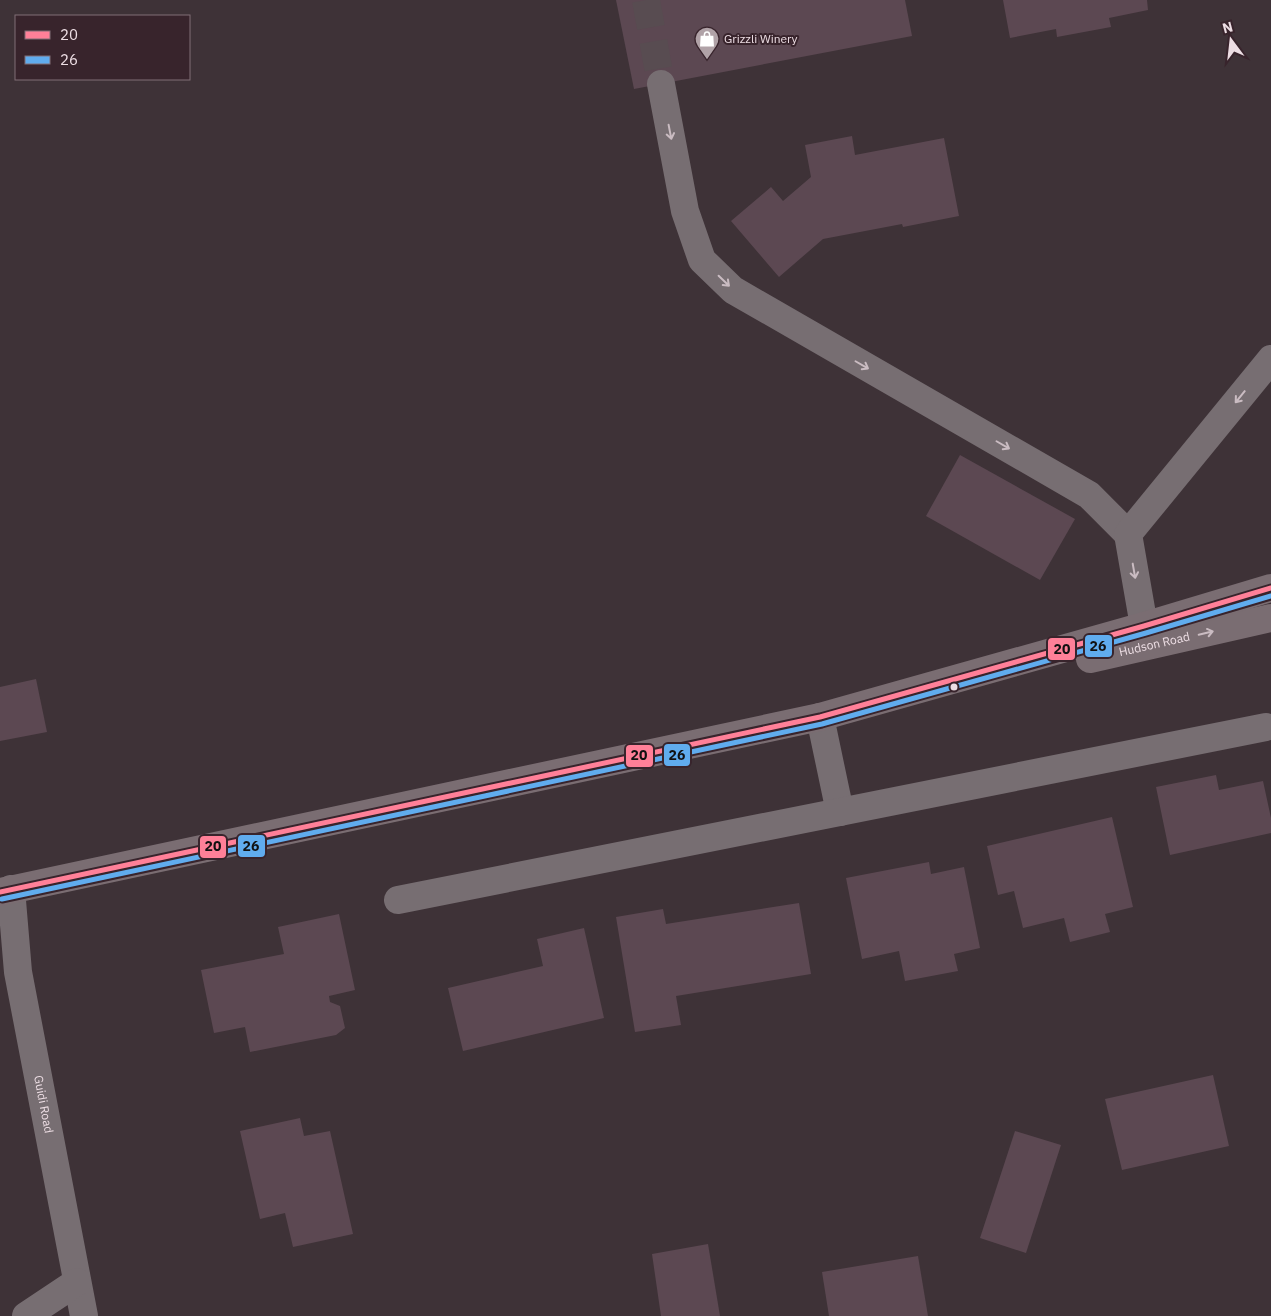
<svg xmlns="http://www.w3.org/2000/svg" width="1271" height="1316" viewBox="0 0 1271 1316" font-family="'IBM Plex Sans',sans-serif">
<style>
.building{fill:#5c4852}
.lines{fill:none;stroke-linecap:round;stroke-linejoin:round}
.minor-tunnel{stroke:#584c51;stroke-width:28;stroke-dasharray:28 14;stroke-linecap:butt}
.minor{stroke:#776e72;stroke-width:28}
.major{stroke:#7a6d72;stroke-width:28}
.bus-1-casing{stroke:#38242c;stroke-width:9}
.bus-2-casing{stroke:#38242c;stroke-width:9}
.bus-1{stroke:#ff8098;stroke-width:5}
.bus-2{stroke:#60acee;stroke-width:5}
.oneway{stroke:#cabcc2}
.bus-dot{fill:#eddee4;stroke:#38242c;stroke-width:2}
.labels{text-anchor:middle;stroke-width:4;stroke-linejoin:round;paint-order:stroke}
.poi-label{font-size:12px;fill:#eddee4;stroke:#38242c;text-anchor:start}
.street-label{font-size:12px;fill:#eddee4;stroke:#38242c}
.line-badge{stroke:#38242c;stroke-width:2}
.pale-badge-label{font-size:14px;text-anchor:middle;font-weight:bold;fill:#111}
</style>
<rect width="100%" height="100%" fill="#3e3237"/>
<!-- building -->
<g class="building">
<polygon points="616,0 905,0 912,36 634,89"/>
<polygon points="1003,0 1147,0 1148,10 1109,18 1111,27 1057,37 1056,29 1010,38"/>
<polygon points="852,136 855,155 944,138 959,216 903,227 902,224 823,239 779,277 731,221 771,187 783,201 811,177 805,145"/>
<polygon points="960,455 1075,519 1040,580 926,516"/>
<polygon points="36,679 47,732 0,741 0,687"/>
<polygon points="1216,775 1219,790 1263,781 1271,818 1271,833 1170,855 1156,787"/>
<polygon points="1112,817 1133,907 1105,914 1110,932 1070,942 1064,918 1023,928 1014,891 998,895 987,846"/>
<polygon points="929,862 931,874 964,867 980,948 954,954 958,971 905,981 899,951 862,959 846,878"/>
<polygon points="799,903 811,974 676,996 681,1025 635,1032 616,917 663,909 666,924"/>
<polygon points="339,914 355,990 329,996 330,1002 340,1006 345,1028 336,1035 250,1052 245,1027 214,1033 201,970 284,954 278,927"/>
<polygon points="584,928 604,1018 463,1051 448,988 543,966 537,939"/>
<polygon points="1213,1075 1229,1146 1122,1170 1105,1099"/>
<polygon points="300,1118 304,1136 330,1131 353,1234 293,1247 285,1213 260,1219 240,1131"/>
<polygon points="1015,1131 1061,1145 1026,1253 980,1238"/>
<polygon points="708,1244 720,1316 661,1316 652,1254"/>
<polygon points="918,1256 928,1316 829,1316 822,1272"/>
</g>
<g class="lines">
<!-- minor-tunnel -->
<polyline class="minor-tunnel" points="646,0 661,84"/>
<!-- minor -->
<g class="minor">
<polyline points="661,84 685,211 702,260 733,290 1089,495 1128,534"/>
<polyline points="1144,626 1128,534 1271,359"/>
<polyline points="820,717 840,812"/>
<path id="s1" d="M11 889 18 972 84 1316"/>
<polyline points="398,900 1266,727"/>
<polyline points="26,1316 77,1282"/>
</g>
<!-- major -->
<g class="major">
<path id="s2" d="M1090 659 1271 618"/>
<polyline points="0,892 820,717 1144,626 1271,588"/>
</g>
<defs>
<polyline id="bus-1" points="0,892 820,717 1144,626 1271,588"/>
<polyline id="bus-2" points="2,899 822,724 1146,633 1271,596"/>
</defs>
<!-- bus-1 casing -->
<use href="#bus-1" class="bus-1-casing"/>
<!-- bus-2 casing -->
<use href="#bus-2" class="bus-2-casing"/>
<!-- bus-1 -->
<use href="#bus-1" class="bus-1"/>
<!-- bus-2 -->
<use href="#bus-2" class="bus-2"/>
</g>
<!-- one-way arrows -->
<defs><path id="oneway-shaft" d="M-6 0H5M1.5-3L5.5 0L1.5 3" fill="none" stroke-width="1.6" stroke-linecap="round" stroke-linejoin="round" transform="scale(1.25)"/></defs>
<g class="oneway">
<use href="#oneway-shaft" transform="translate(670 132) rotate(79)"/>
<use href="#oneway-shaft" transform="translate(724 281) rotate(44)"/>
<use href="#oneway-shaft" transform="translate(862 365) rotate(30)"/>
<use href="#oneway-shaft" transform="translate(1240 397) rotate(129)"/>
<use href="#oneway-shaft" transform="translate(1003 445) rotate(30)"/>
<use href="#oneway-shaft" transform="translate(1134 571) rotate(80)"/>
<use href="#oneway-shaft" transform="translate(1206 633) rotate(-13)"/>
</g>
<!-- icons -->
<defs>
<symbol id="shop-pin" viewBox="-11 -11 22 30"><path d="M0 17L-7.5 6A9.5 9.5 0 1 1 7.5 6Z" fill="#b0a2a7" stroke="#38242c"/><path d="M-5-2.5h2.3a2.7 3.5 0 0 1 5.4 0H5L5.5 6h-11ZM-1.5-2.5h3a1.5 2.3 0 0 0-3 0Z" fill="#fff"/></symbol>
</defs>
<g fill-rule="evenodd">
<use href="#shop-pin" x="693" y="25" width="28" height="38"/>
</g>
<!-- markers -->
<circle class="bus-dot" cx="954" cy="687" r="4.5"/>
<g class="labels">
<!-- poi labels -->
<g class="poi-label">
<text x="724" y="43">Grizzli Winery</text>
</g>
<!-- street labels -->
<g class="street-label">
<text dy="4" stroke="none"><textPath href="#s2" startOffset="66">Hudson Road</textPath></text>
<text dy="4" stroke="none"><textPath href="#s1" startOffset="218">Guidi Road</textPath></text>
</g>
</g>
<g class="line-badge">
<rect x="1084" y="634" width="29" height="24" rx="5" fill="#60acee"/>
<rect x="1047" y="637" width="29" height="24" rx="5" fill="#ff8098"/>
<rect x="663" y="743" width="28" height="24" rx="5" fill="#60acee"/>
<rect x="625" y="744" width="29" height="24" rx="5" fill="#ff8098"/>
<rect x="237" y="834" width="29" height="24" rx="5" fill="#60acee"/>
<rect x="199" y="835" width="28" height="24" rx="5" fill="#ff8098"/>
</g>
<g class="pale-badge-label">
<text x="1098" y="651">26</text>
<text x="1062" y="654">20</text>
<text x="677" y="760">26</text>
<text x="639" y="760">20</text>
<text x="251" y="851">26</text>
<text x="213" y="851">20</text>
</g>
<!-- legend -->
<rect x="15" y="15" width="175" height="65" fill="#38242c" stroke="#806e76"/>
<rect x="25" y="31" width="25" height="8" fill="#ff8098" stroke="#806e76"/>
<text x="60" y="40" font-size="15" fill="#eddee4">20</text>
<rect x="25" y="56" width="25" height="8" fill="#60acee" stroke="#806e76"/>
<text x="60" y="65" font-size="15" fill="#eddee4">26</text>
<!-- north arrow -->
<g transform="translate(1231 40) rotate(345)" stroke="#38242c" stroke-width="4" paint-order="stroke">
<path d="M0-4L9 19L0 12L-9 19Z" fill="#eddee4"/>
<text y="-8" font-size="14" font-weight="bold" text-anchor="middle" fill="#eddee4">N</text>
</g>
</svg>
